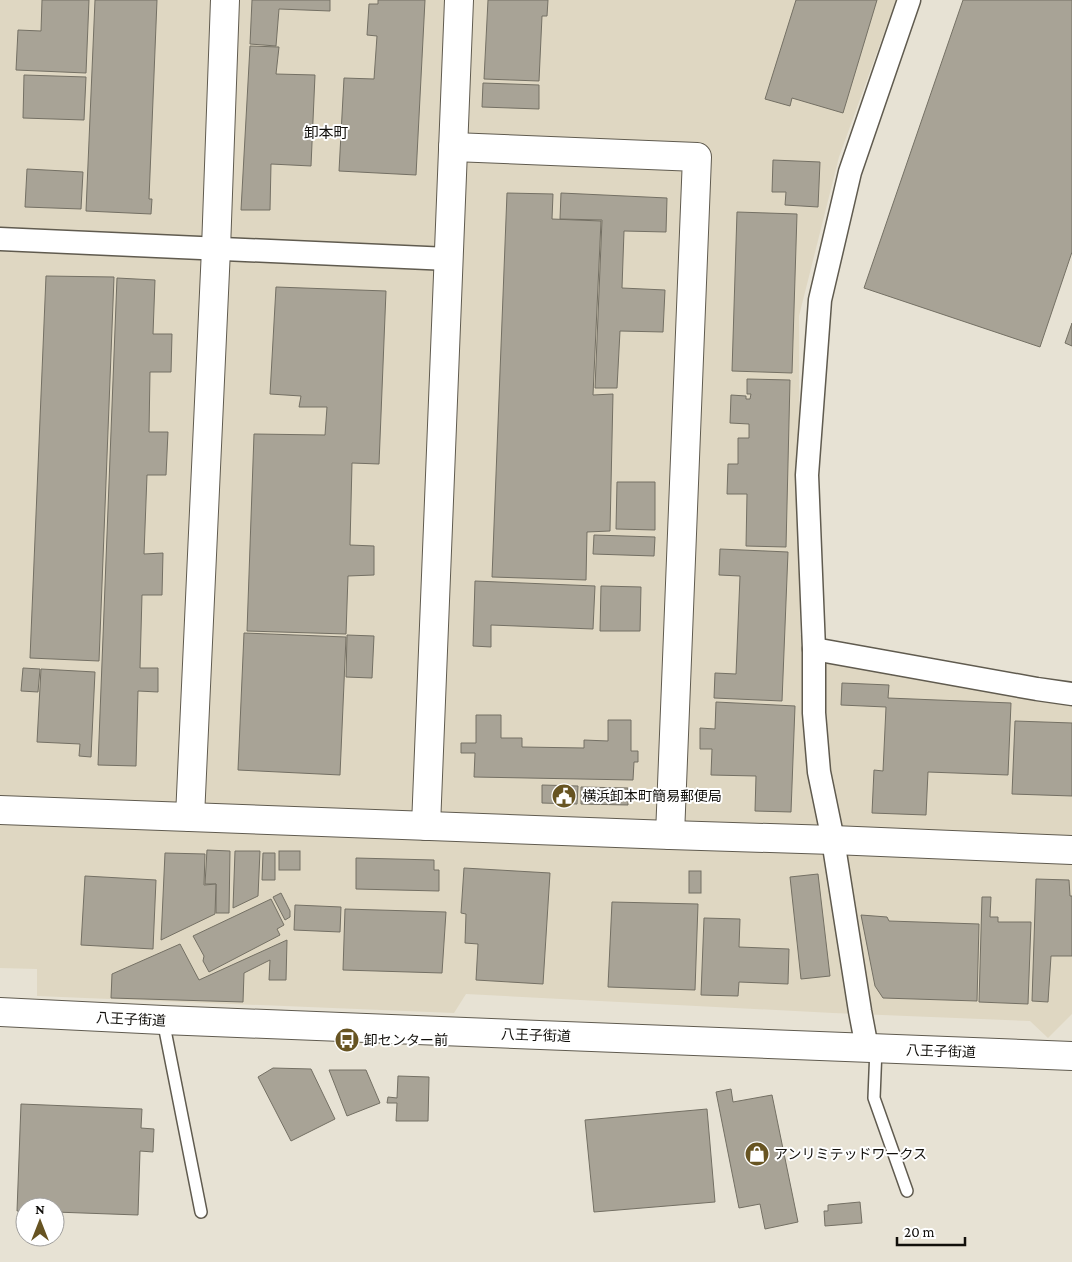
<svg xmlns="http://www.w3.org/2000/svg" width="1072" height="1262" viewBox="0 0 1072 1262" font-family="'Crimson Pro','Noto Sans JP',serif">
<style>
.built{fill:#dfd7c2}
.building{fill:#a8a396;stroke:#747064}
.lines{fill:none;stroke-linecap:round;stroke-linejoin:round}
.service-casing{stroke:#605b4f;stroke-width:14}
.minor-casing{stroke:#605b4f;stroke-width:25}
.tertiary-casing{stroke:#605b4f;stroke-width:30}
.service{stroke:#fff;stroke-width:11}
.minor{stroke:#fff;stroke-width:22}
.tertiary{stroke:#fff;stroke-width:28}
.labels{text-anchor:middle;stroke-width:4;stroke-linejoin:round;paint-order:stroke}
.poi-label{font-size:14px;fill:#110f0b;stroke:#fff;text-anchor:start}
.street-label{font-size:14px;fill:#110f0b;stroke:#fff}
.neighbourhood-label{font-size:15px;fill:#110f0b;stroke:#fff}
</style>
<rect width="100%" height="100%" fill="#e7e2d4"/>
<!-- built -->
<polygon class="built" points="0,0 896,0 839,157 799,316 800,635 1072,685 1072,1014 1048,1038 1030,1021 833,1013 466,994 454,1013 37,996 37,969 0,968"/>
<!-- building -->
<g class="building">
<polygon points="42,0 89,0 86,73 16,70 18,30 41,31"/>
<polygon points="95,0 157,0 149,199 152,199 151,214 86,211"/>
<polygon points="252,0 330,0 330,11 279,9 276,46 250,44"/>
<polygon points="378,0 425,0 416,175 339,171 344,78 374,79 377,36 367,35 369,4 378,4"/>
<polygon points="488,0 548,0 547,16 542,16 539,81 484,79"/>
<polygon points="796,0 877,0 843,113 792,98 790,106 765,99"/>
<polygon points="963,0 1072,0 1072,252 1040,347 864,288"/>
<polygon points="250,46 279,47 276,74 315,75 311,166 271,164 270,210 241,210"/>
<polygon points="24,75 86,77 84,120 23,118"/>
<polygon points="483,83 539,85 539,109 482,107"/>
<polygon points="773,160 820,162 818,207 785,205 786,192 772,192"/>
<polygon points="27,169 83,172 81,209 25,207"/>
<polygon points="507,193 553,194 552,219 601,221 593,395 613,394 610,531 587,532 586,580 492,577"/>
<polygon points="561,193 667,198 666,232 624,231 622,288 665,290 663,332 620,331 617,388 595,388 602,220 560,219"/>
<polygon points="737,212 797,214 792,373 732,371"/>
<polygon points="46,276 114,277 99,661 30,658"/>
<polygon points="117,278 155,280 153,334 172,334 171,372 150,372 149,432 168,432 166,475 147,475 144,554 163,553 162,595 142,595 140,668 158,668 158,692 138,691 136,766 98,765"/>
<polygon points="276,287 386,291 379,464 352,463 350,545 374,546 374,575 348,576 346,634 247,631 254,434 325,435 327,407 299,407 301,396 270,394"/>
<polygon points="1072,323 1072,346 1065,343"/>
<polygon points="747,379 790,380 786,547 746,546 747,494 727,494 728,464 738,464 738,438 749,438 749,424 730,423 731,395 746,396 746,399 750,399 751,394 747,394"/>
<polygon points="617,482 655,482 655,530 616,529"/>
<polygon points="594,535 655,537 654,556 593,554"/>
<polygon points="720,549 788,552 782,701 714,698 715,673 736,674 740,576 719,575"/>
<polygon points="475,581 595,586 593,629 491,625 491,647 473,646"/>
<polygon points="601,586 641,587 640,631 600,631"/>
<polygon points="244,633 346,637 340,775 238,770"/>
<polygon points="347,635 374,636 372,678 346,677"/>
<polygon points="23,668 40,669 38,692 21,691"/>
<polygon points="41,669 95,672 91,757 79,756 80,744 37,742"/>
<polygon points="842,683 889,685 888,698 1011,703 1008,775 928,772 926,815 872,813 874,770 883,771 886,707 841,705"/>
<polygon points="716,702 795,706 791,812 755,811 756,776 711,775 712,749 700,749 700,728 715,729"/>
<polygon points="476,715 501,715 501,738 522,738 522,747 584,748 584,740 608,741 608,720 631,720 631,751 638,751 638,762 634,762 633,780 474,777 475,753 461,753 461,743 476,743"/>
<polygon points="1015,721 1072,723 1072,796 1012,794"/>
<polygon points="542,785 578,786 577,804 542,803"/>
<polygon points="581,787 628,788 628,805 581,804"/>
<polygon points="207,850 230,851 229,913 216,913 216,884 205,884"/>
<polygon points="235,851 260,851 258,896 233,908"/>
<rect x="279" y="851" width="21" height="19"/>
<polygon points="165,853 205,854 204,885 216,884 215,914 161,940"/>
<polygon points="263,853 275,853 275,880 262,880"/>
<polygon points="356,858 434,860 434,870 439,870 439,891 356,889"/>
<polygon points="464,868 550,873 543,984 476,980 478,944 465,943 466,914 461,913"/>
<rect x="689" y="871" width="12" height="22"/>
<polygon points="818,874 830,976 801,979 790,877"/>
<polygon points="85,876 156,880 153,949 81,945"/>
<polygon points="1036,879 1069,880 1070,896 1072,896 1072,956 1051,956 1048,1002 1032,1001"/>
<polygon points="281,893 290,911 290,917 285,920 273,897"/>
<polygon points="982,897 991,897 990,917 998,917 998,922 1031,922 1028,1004 979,1002"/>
<polygon points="271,899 284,925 277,929 280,935 209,972 203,961 204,956 193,936"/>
<polygon points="612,902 698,904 695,990 608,987"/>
<polygon points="295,905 341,907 340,932 294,930"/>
<polygon points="345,909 446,912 442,973 343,970"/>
<polygon points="861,915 887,917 889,921 979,924 977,1001 883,998 875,986"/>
<polygon points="704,918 740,919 739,947 789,949 788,984 739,982 738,996 701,995"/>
<polygon points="287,940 286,980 269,980 270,960 244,973 243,1002 111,998 112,974 180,944 199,980"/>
<polygon points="273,1068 311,1069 335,1119 291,1141 258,1077"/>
<polygon points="329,1070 366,1070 380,1103 347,1116"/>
<polygon points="398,1076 429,1077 428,1121 396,1121 397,1103 387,1103 388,1097 397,1098"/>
<polygon points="731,1089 733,1102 772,1095 798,1222 765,1229 760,1204 739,1208 716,1092"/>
<polygon points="21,1104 142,1109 141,1128 154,1129 153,1152 140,1151 138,1215 55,1212 55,1207 25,1207 25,1211 17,1211"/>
<polygon points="707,1109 715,1202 594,1212 585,1120"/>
<polygon points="860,1202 862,1223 825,1226 824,1211 828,1211 828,1205"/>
</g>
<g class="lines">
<defs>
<g id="service">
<polyline points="163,1020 201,1212"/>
<polyline points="876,1048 874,1098 907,1191"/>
</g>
<g id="minor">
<polyline points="0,239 449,259"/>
<polyline points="814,649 1037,689 1072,694"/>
<polyline points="867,1048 860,1011 833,840 819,772 814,713 814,649 807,475 820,300 850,172 909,0"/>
</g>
<g id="tertiary">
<polyline points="453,147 697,157 670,835"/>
<polyline points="0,810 670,835 833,840 1072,850"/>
<polyline points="190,817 216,249 225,0"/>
<polyline points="426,826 459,0"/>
<polyline points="0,1012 163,1020 1072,1056"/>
</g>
</defs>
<!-- service casing -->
<use href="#service" class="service-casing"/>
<!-- minor casing -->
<use href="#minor" class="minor-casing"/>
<!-- tertiary casing -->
<use href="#tertiary" class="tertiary-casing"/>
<!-- service -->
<use href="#service" class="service"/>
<!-- minor -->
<use href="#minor" class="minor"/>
<!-- tertiary -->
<use href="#tertiary" class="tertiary"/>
</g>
<!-- icons -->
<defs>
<symbol id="civic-disc" viewBox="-11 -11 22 22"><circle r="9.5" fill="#675422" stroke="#fff"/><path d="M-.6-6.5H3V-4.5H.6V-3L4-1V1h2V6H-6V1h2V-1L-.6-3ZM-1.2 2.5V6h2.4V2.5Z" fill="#fff"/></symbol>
<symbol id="bus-disc" viewBox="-11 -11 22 22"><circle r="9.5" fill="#675422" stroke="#fff"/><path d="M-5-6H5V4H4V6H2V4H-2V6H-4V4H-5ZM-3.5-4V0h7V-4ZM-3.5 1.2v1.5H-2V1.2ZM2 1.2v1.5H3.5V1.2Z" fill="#fff"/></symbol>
<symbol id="shop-disc" viewBox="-11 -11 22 22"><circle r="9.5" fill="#675422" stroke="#fff"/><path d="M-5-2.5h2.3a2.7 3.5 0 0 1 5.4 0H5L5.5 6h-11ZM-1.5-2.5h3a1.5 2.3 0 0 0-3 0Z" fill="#fff"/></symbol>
</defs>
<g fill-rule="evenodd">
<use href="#civic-disc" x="550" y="782" width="28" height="28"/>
<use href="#bus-disc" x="333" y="1026" width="28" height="28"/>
<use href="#shop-disc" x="743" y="1140" width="28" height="28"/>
</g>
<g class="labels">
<!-- poi labels -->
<g class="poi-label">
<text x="582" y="801">横浜卸本町簡易郵便局</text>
<text x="364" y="1045">卸センター前</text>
<text x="774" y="1159">アンリミテッドワークス</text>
</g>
<!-- street labels -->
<g class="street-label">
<text transform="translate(131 1019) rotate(3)" y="5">八王子街道</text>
<text transform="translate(536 1035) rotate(2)" y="5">八王子街道</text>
<text transform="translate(941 1051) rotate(2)" y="5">八王子街道</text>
</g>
<!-- neighbourhood labels -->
<g class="neighbourhood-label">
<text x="326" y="138">卸本町</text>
</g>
</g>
<!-- north arrow -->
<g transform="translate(40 1222)"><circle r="24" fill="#ffffff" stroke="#a09f9d"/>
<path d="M0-4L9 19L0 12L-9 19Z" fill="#675422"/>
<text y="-8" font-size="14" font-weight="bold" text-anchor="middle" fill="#110f0b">N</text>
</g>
<!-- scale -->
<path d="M897 1237v8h68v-8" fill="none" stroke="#110f0b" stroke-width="2.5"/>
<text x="904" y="1237" font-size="15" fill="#110f0b" stroke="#ffffff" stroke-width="4" paint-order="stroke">20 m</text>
</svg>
